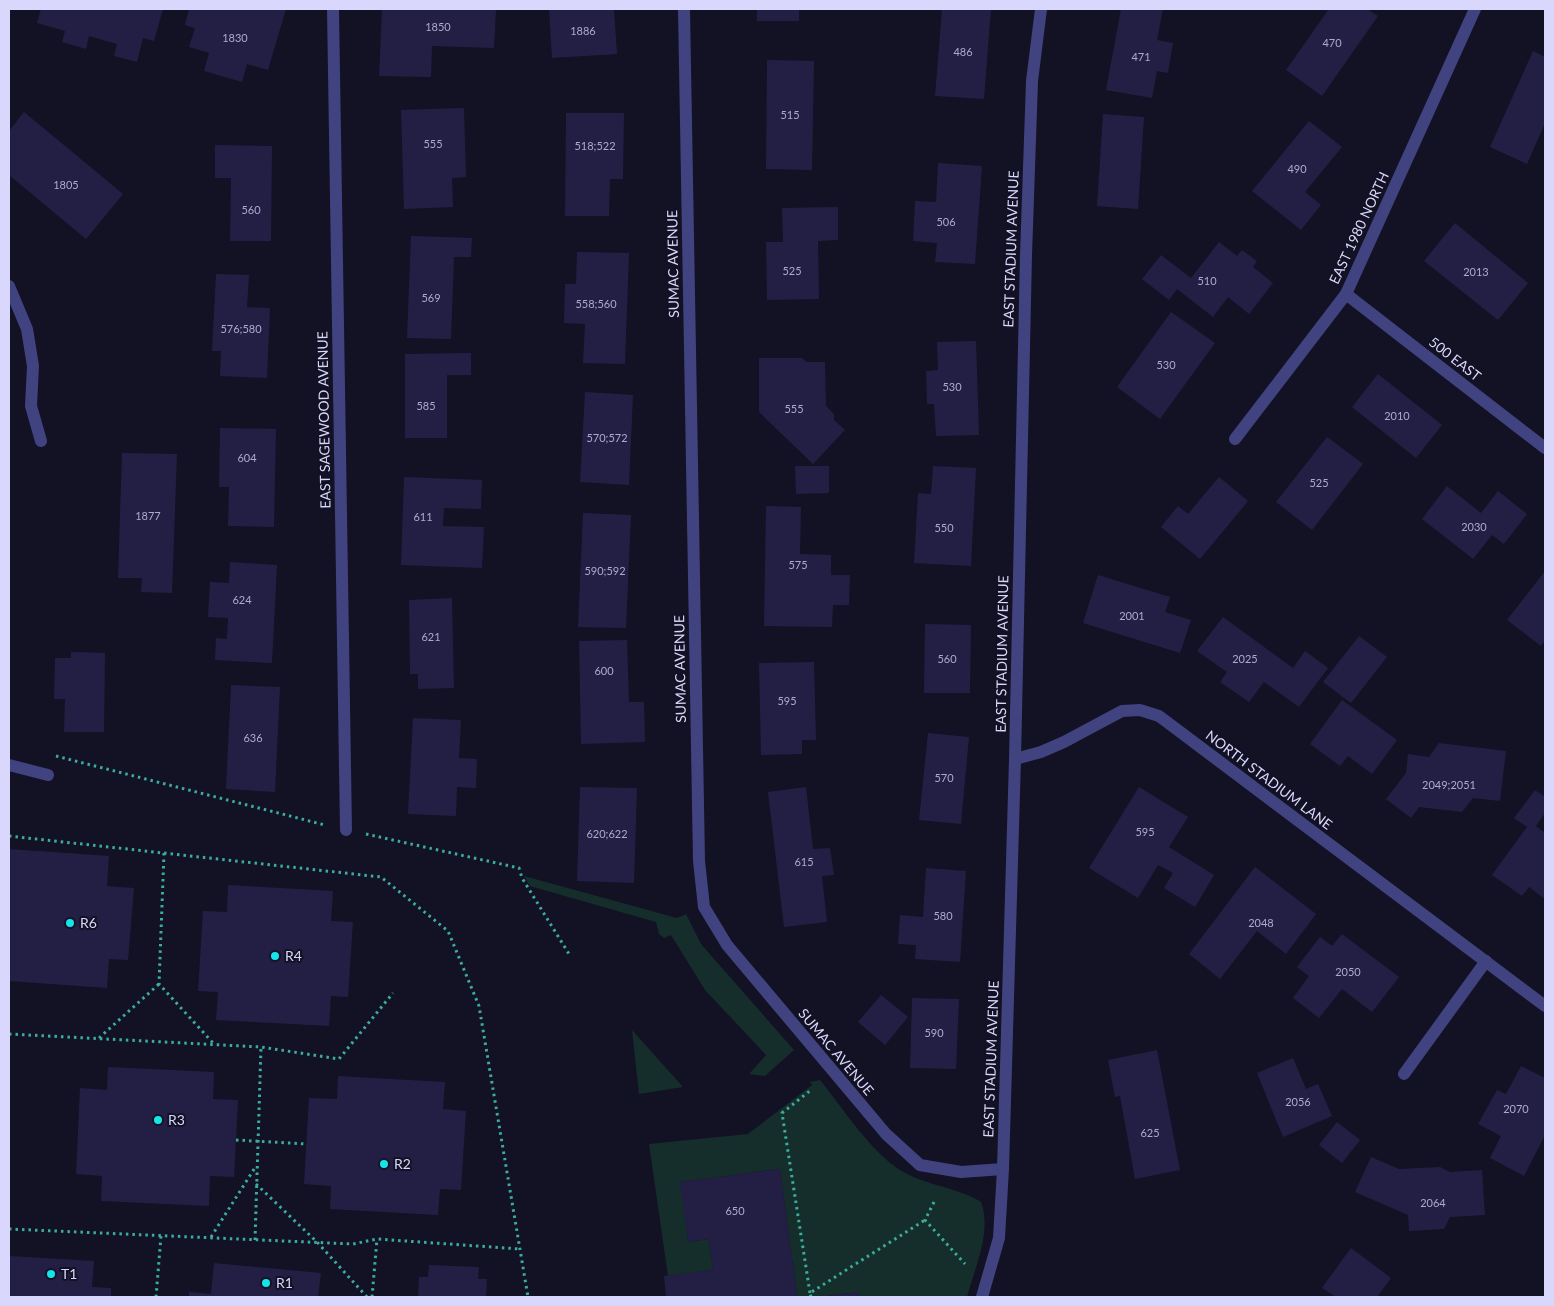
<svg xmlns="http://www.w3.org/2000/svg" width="1554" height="1306" viewBox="0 0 1554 1306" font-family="Lato,sans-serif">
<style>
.green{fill:#152e2b}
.building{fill:#231f44}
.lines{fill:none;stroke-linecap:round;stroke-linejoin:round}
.path{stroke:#3aad9d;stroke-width:3;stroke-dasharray:2.5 4;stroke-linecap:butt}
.minor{stroke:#40437f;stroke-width:12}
.poi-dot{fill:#15e5ea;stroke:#131124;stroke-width:2}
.labels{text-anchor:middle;stroke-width:4;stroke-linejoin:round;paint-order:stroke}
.number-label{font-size:11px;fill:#acaace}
.street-label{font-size:14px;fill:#d9d8fc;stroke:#131124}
.poi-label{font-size:14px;fill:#d9d8fc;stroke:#131124;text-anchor:start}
</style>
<rect width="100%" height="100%" fill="#131124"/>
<!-- green -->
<g class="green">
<polygon points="524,876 677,918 686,914 701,944 794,1050 765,1076 749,1074 766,1055 705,990 671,935 664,938 659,934 656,922 530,886"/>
<polygon points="632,1030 683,1087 639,1094"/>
<path d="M820 1080C842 1107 873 1155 902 1171 927 1186 957 1187 981 1202 992 1232 975 1267 967 1297H860L859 1292 819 1297H797L780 1169 681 1182 688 1242 709 1239 713 1270 668 1276 649 1144 748 1134 812 1085 810 1082Z"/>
</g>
<!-- building -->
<g class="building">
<polygon points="41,9 163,9 154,41 143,38 137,62 114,56 117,44 89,36 86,49 62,42 65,31 37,23"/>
<polygon points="189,9 286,9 268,70 247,64 242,82 204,71 209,53 189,47 195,28 185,25"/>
<polygon points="382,9 496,9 494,48 432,46 431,77 379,76"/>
<polygon points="549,9 614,9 617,54 552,58"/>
<rect x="757" y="9" width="42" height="12"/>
<polygon points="942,9 991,9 984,99 935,96"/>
<polygon points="1121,9 1163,9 1157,40 1173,43 1168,73 1157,71 1152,98 1106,90"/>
<polygon points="1329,9 1367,9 1378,16 1322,96 1286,70"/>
<polygon points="1533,51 1545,57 1545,123 1527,164 1490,147"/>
<polygon points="767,60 814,61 812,170 766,169"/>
<polygon points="464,108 466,177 452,178 453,207 404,209 401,110"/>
<polygon points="24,112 123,194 86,239 9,175 9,131"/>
<polygon points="566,113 624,113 623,179 610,179 609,216 565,216"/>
<polygon points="1103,114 1144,117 1138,209 1097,206"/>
<polygon points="1309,121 1342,147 1305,192 1321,205 1301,230 1252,191"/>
<polygon points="215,145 272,146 271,241 230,241 231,178 215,178"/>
<polygon points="938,163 982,166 975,264 935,262 937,243 913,241 915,201 936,202"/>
<polygon points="838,207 838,240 818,241 819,299 767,300 766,242 783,242 782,208"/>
<polygon points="1455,223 1528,283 1498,320 1424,261"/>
<polygon points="411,236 472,238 471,257 454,257 451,339 407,338"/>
<polygon points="1219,242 1237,256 1242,250 1257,261 1253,267 1273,283 1249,314 1228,297 1213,317 1177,289 1169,300 1142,279 1161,255 1191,278"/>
<polygon points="577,252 629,253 625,364 583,363 585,324 564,323 565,284 576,284"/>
<polygon points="216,274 249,275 247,307 270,308 267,378 220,376 221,351 212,351"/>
<polygon points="1171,312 1215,343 1160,419 1117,387"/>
<polygon points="976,341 979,435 936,436 934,404 927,404 926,371 938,370 937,342"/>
<polygon points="471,353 471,375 447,375 447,438 405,438 405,354"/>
<polygon points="759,358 802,358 807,362 825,362 826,406 834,414 834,420 845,430 813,464 759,412"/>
<polygon points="1378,374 1442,425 1416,458 1352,407"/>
<polygon points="585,392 633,395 629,485 580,482"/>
<polygon points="220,428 276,429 274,527 228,526 229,487 219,487"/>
<polygon points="1327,437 1363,464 1312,530 1276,502"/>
<polygon points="122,453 177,454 172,593 141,592 142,578 118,578"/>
<polygon points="795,466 829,466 829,493 796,494"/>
<polygon points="933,466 976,468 971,566 914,563 918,493 931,494"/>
<polygon points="404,477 482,480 481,509 444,508 443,526 484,527 482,568 401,565"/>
<polygon points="1219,477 1248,501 1200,559 1161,527 1178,506 1188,514"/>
<polygon points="1447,486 1481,513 1498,491 1527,514 1504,544 1492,535 1473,559 1422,519"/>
<polygon points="766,506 801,507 800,554 831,555 831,575 850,575 849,605 833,605 832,627 764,626"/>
<polygon points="583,513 631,515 626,628 578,627"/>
<polygon points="230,562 277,565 272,663 215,660 216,638 227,639 228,618 208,617 210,582 229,583"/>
<polygon points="1545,571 1545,640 1541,646 1507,620"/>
<polygon points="1098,575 1170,597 1165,612 1191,620 1180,653 1083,623"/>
<polygon points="452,598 454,688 418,689 418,674 410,674 409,600"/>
<polygon points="1223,617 1293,668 1305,651 1328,668 1299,707 1264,682 1249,702 1220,682 1227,672 1197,651"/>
<polygon points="925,624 971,625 970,693 924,693"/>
<polygon points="1359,636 1387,657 1351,703 1323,682"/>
<polygon points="627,640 629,702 644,702 645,742 581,744 579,641"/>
<polygon points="71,652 105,653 104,732 64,732 65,699 54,699 55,658 71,658"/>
<polygon points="814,662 816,740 802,740 802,754 761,755 759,663"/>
<polygon points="231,685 280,687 275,792 226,789"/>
<polygon points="1342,700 1397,740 1372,774 1348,756 1340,766 1310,744"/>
<polygon points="413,718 461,720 459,758 477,759 476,788 457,787 456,816 408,814"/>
<polygon points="928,733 969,737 961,824 919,820"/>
<polygon points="1439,743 1506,751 1500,801 1473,798 1462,812 1419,807 1411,818 1386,799 1406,773 1408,754 1429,757"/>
<polygon points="580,787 637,788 634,883 577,881"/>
<polygon points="806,787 813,849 830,848 834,875 822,876 827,922 784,927 768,792"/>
<polygon points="1139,787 1188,817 1169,847 1214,875 1195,907 1164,888 1173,873 1158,865 1138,898 1089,868"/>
<polygon points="1535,790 1545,797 1545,813 1536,826 1545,833 1545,899 1529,887 1522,896 1492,875 1527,827 1514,818"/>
<polygon points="9,849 109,856 107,886 134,888 128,960 109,959 107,988 9,981"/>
<polygon points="1255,867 1316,914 1286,954 1257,931 1220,979 1189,954"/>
<polygon points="926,868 966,871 960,962 915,959 916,945 898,944 900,915 923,917"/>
<polygon points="228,885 333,891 331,921 353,922 348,997 331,996 329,1026 216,1020 218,992 198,991 203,911 227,912"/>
<polygon points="1342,934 1399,977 1372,1012 1342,989 1319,1018 1293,998 1309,976 1297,967 1320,937 1332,946"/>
<polygon points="881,995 908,1017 885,1045 858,1022"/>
<polygon points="912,998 959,999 956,1069 910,1068"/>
<polygon points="1157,1050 1180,1170 1135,1179 1120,1096 1115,1097 1108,1060"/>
<polygon points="1293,1058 1306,1089 1318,1084 1332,1116 1283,1137 1257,1073"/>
<polygon points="1521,1066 1545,1078 1545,1135 1524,1176 1490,1158 1501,1136 1478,1124 1497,1090 1506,1094"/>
<polygon points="108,1067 214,1072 213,1099 238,1100 234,1177 210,1176 209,1206 101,1201 102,1176 76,1174 80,1088 107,1090"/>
<polygon points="338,1076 445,1082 443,1109 466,1111 461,1190 440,1189 438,1215 330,1209 331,1186 304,1184 309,1098 337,1099"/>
<polygon points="1337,1122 1360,1140 1342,1163 1319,1145"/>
<polygon points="1371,1157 1399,1169 1440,1167 1450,1172 1482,1170 1485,1215 1450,1217 1444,1229 1409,1231 1408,1215 1355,1192"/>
<polygon points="780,1169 797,1297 666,1297 664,1276 713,1270 709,1239 688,1242 680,1182"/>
<polygon points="1351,1248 1391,1278 1377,1297 1336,1297 1322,1288"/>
<polygon points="9,1256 94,1261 92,1287 111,1288 111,1297 9,1297"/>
<polygon points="214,1263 321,1273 318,1297 189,1297 189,1292 211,1294"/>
<polygon points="429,1265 479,1267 478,1279 487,1279 486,1297 418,1297 419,1277 428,1277"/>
<polygon points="859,1292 860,1297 827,1297 827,1296"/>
</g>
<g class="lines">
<!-- path -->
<g class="path">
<polyline points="56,756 325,825"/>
<polyline points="366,834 519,868 522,878 569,954"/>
<polyline points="9,836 381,877 448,931 479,1006 528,1297"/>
<polyline points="164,853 159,984 214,1044"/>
<polyline points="9,1034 261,1047 339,1059 393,993"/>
<polyline points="99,1038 159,984"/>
<polyline points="236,1140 306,1144"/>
<polyline points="256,1184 317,1242 367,1297"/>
<polyline points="934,1202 925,1220 965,1264"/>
<polyline points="9,1229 353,1244 377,1239 520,1249"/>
<polyline points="211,1237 256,1166"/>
<polyline points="255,1240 261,1047"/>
<polyline points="810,1293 782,1113 811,1090"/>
<polyline points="156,1297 161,1236"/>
<polyline points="372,1297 377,1239"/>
<polyline points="811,1297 810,1293 925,1220"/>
</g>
<!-- minor -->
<g class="minor">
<polyline points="333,9 346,830"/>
<polyline points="684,9 699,861 704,907 727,945 886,1134 920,1165 961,1172 1003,1169"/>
<polyline points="9,286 27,329 33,366 31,406 41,441"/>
<polyline points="1346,294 1545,448"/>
<polyline points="1235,439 1346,294 1475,9"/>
<polyline points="1015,759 1041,752 1064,742 1122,711 1140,710 1159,716 1545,1006"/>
<polyline points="9,765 48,775"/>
<polyline points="1404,1074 1486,961"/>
<polyline points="982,1297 999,1238 1003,1169 1015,759 1026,255 1032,81 1041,9"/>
</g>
</g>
<!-- markers -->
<g class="poi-dot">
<circle cx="70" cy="923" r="5"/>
<circle cx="275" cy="956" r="5"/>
<circle cx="158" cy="1120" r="5"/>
<circle cx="384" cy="1164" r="5"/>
<circle cx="51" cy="1274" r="5"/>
<circle cx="266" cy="1283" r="5"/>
</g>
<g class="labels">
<!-- number labels -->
<g class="number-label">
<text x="438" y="31">1850</text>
<text x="583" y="35">1886</text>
<text x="235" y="42">1830</text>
<text x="1332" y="47">470</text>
<text x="963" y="56">486</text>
<text x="1141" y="61">471</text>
<text x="790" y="119">515</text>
<text x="433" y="148">555</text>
<text x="595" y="150">518;522</text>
<text x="1297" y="173">490</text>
<text x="66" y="189">1805</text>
<text x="251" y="214">560</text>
<text x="946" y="226">506</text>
<text x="792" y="275">525</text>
<text x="1476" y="276">2013</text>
<text x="1207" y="285">510</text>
<text x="431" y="302">569</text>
<text x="596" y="308">558;560</text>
<text x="241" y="333">576;580</text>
<text x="1166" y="369">530</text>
<text x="952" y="391">530</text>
<text x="426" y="410">585</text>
<text x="794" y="413">555</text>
<text x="1397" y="420">2010</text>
<text x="607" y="442">570;572</text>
<text x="247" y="462">604</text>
<text x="1319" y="487">525</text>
<text x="148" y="520">1877</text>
<text x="423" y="521">611</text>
<text x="1474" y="531">2030</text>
<text x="944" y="532">550</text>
<text x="798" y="569">575</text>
<text x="605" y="575">590;592</text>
<text x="242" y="604">624</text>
<text x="1132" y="620">2001</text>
<text x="431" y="641">621</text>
<text x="947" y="663">560</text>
<text x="1245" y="663">2025</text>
<text x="604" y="675">600</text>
<text x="787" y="705">595</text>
<text x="253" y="742">636</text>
<text x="944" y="782">570</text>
<text x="1449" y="789">2049;2051</text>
<text x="1145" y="836">595</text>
<text x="607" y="838">620;622</text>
<text x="804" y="866">615</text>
<text x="943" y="920">580</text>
<text x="1261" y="927">2048</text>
<text x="1348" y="976">2050</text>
<text x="934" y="1037">590</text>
<text x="1298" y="1106">2056</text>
<text x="1516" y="1113">2070</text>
<text x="1150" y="1137">625</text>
<text x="1433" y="1207">2064</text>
<text x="735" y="1215">650</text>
</g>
<!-- street labels -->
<g class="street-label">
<text transform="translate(1359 228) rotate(-65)" y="5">EAST 1980 NORTH</text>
<text transform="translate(1011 249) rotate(-88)" y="5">EAST STADIUM AVENUE</text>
<text transform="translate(673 264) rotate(-91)" y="5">SUMAC AVENUE</text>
<text transform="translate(1455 359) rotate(38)" y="5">500 EAST</text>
<text transform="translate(324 420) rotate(-91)" y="5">EAST SAGEWOOD AVENUE</text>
<text transform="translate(1002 654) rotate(-89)" y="5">EAST STADIUM AVENUE</text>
<text transform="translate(680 669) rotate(-91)" y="5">SUMAC AVENUE</text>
<text transform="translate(1269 780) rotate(37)" y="5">NORTH STADIUM LANE</text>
<text transform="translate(836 1052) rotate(50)" y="5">SUMAC AVENUE</text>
<text transform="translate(991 1059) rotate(-88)" y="5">EAST STADIUM AVENUE</text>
</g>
<!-- poi labels -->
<g class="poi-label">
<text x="80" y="928">R6</text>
<text x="285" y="961">R4</text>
<text x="168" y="1125">R3</text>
<text x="394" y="1169">R2</text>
<text x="61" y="1279">T1</text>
<text x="276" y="1288">R1</text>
</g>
</g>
<!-- border -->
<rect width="1554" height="1306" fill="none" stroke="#d9d8fc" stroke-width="20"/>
</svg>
